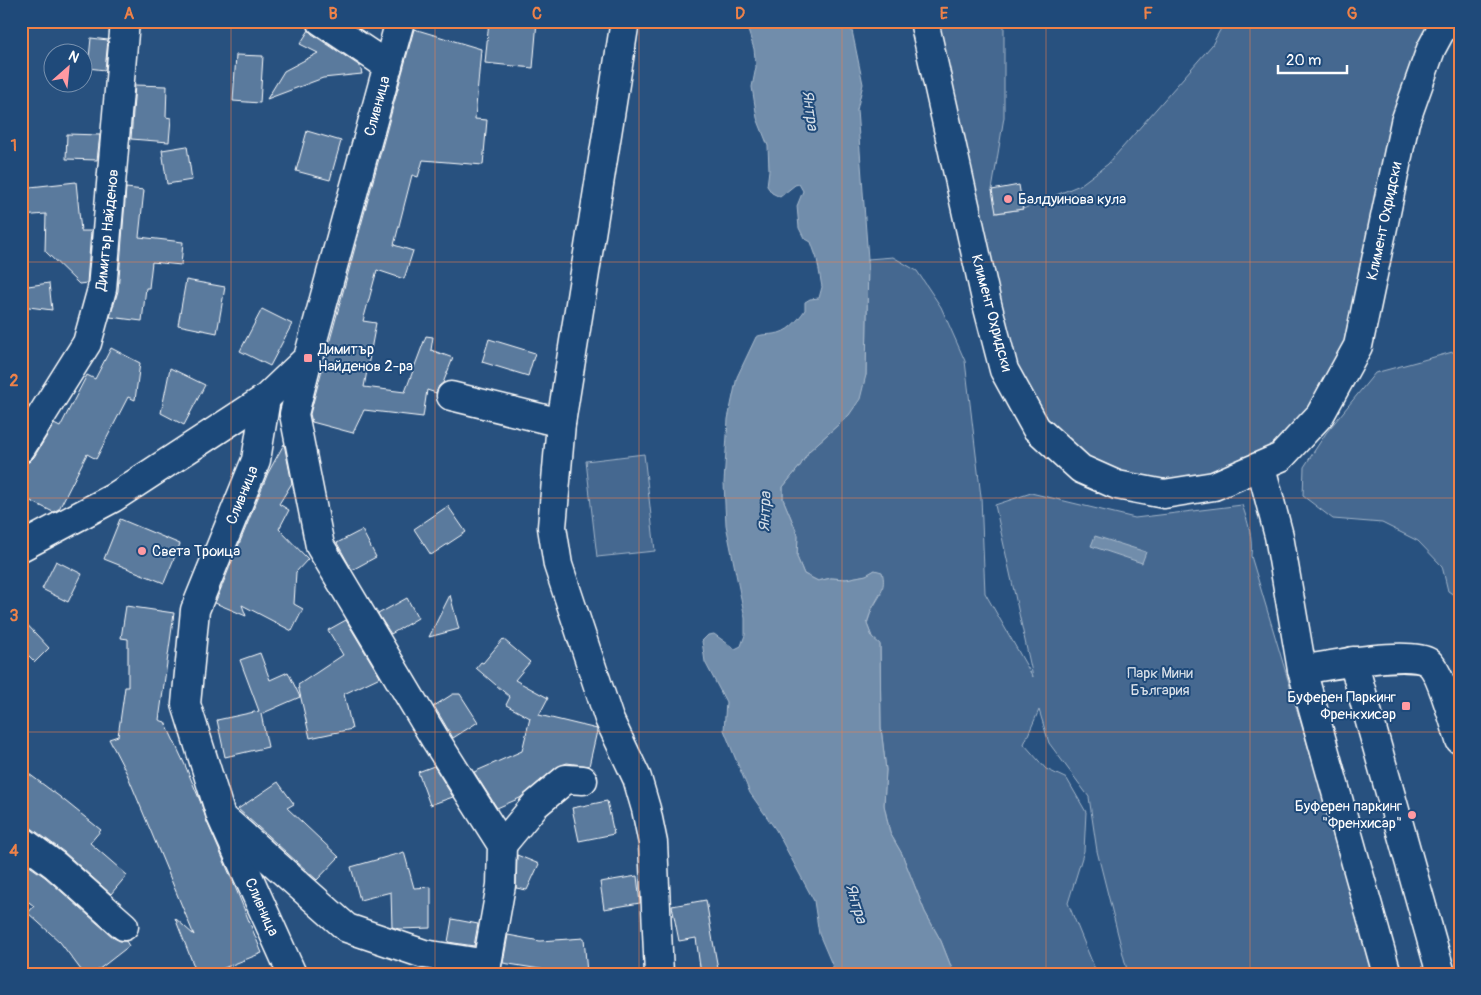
<svg xmlns="http://www.w3.org/2000/svg" width="1481" height="995" viewBox="0 0 1481 995" font-family="Pangolin,sans-serif">
<style>
.green{fill:#446890;stroke:#a2b4c8}
.water{fill:#718dab;stroke:#aabbcd}
.building{fill:#5a7a9d;stroke:#fff}
.lines{fill:none;stroke-linecap:round;stroke-linejoin:round}
.minor-casing{stroke:#fff;stroke-width:31}
.minor{stroke:#1f4a7a;stroke-width:28}
.grid{fill:none;stroke:#ee8249;stroke-width:1;stroke-opacity:0.55}
.poi-dot{fill:#ff9aa2;stroke:#1f4a7a;stroke-width:2}
.labels{text-anchor:middle;stroke-width:4;stroke-linejoin:round;paint-order:stroke}
.street-label{font-size:15px;fill:#fff;stroke:#1f4a7a}
.poi-label{font-size:15px;fill:#fff;stroke:#1f4a7a;text-anchor:start}
.park-label{font-size:15px;fill:#dae1e9;stroke:#1f4a7a}
.water-label{font-size:16px;font-style:italic;fill:#d4dde6;stroke:#1f4a7a}
.neatline{fill:none;stroke:#ee8249;stroke-width:2}
.grid-label{font-size:16px;text-anchor:middle;font-weight:bold;fill:#ee8249}
</style>
<rect width="100%" height="100%" fill="#28517f"/>
<filter id="ink" filterUnits="userSpaceOnUse"><feTurbulence type="fractalNoise" baseFrequency=".02" numOctaves="2"/><feDisplacementMap in="SourceGraphic" scale="10" xChannelSelector="R" yChannelSelector="G"/><feConvolveMatrix kernelMatrix="1 2 1 2 8 2 1 2 1" color-interpolation-filters="sRGB"/></filter>
<g filter="url(#ink)">
<!-- green -->
<g class="green">
<polygon points="924,21 1004,21 1004,117 992,190 997,213 1023,209 1080,185 1108,164 1212,45 1225,21 1446,21 1358,346 1281,457 1164,494 1081,469 1004,370"/>
<path d="M893 257 917 271 941 307 965 361 981 497 985 593 1033 677 995 505 1031 493 1135 518 1242 505C1248 521 1253 539 1251 556L1376 974H1128L1097 851 1089 797 1049 743 1039 710 1024 744 1046 769 1067 779 1086 812 1084 851 1068 903 1097 974H954L941 941 925 912 902 854 890 833 884 805 886 770 881 728 880 645 872 637 867 624 872 609 881 594 875 570 867 575 846 579 831 578 818 581 804 574 797 557 798 535 783 499V487L800 466 809 451 849 415 866 375 868 259Z"/>
<polygon points="1460,350 1460,599 1448,591 1442,566 1418,541 1382,523 1333,519 1303,496 1304,467 1326,433 1375,373"/>
<polygon points="644,454 655,551 597,557 586,461"/>
</g>
<!-- water -->
<g class="water">
<path d="M745 21H850L863 84 857 110 868 259 866 375 860 399 849 415 809 451 800 466 783 487V499L798 535 797 557 804 574 818 581 831 578 846 579 866 575 875 570 882 572C887 588 878 596 872 609 870 614 868 619 867 624L872 637 880 644 881 728 886 770 884 805 890 833 902 854 925 912 941 941 954 974H836L819 934 814 901 776 830 750 793 736 760 724 730 726 702 705 662 702 641 708 635 714 634 735 649 741 646 745 635V618L726 525 724 483 728 419 737 377 756 337C762 334 766 335 773 334 788 333 797 321 805 310V302L810 299 819 298 822 287 817 259 811 242 804 238 799 228 797 206 803 191 799 184 795 185 780 197 772 193 767 186 769 170 768 146 757 118 752 87 756 67 754 49Z"/>
<polygon points="1095,536 1146,552 1142,563 1091,546"/>
</g>
<!-- building -->
<g class="building">
<polygon points="489,21 537,21 533,68 485,63"/>
<polygon points="414,29 481,49 475,119 487,120 483,165 423,160 418,177 412,175 394,245 413,251 404,279 377,270 363,321 376,323 364,387 405,392 426,336 433,337 431,350 453,358 443,383 439,386 436,393 427,390 423,417 364,410 353,433 312,422 310,414"/>
<polygon points="309,30 312,34 360,66 362,74 323,78 267,99 284,71 318,53 300,44"/>
<polygon points="91,38 108,40 105,70 88,68"/>
<polygon points="236,55 263,56 260,103 233,101"/>
<polygon points="135,85 167,86 166,117 171,118 169,142 131,139"/>
<polygon points="307,131 341,141 330,180 296,171"/>
<polygon points="67,134 100,135 97,160 66,159"/>
<polygon points="187,146 192,180 167,184 162,150"/>
<polygon points="76,182 81,231 91,231 87,283 79,284 45,251 46,214 21,216 21,188"/>
<polygon points="1019,185 1023,209 996,213 992,190"/>
<polygon points="126,188 144,190 139,237 183,242 181,265 152,262 149,288 146,288 142,321 110,317 118,291"/>
<polygon points="186,280 225,287 217,333 178,325"/>
<polygon points="49,283 52,310 21,306 21,287"/>
<polygon points="262,309 292,324 270,366 240,351"/>
<polygon points="489,339 535,353 528,376 482,362"/>
<polygon points="111,348 140,363 135,400 128,397 96,459 87,454 59,509 53,512 21,496 21,463 29,462 34,457 54,424 60,427 87,375 95,379"/>
<polygon points="170,368 205,385 184,425 161,413"/>
<polygon points="284,444 292,483 279,504 289,510 279,529 308,559 296,572 294,604 303,609 292,631 242,605 246,616 215,603 268,473"/>
<polygon points="448,506 466,532 431,555 414,529"/>
<polygon points="120,519 180,544 164,583 104,559"/>
<polygon points="362,530 376,557 352,570 337,543"/>
<polygon points="56,561 82,574 68,602 42,589"/>
<polygon points="450,595 459,629 429,637"/>
<polygon points="407,598 418,618 391,634 378,614"/>
<polygon points="126,606 174,613 159,720 165,722 185,765 201,803 207,822 234,884 262,953 209,974 197,974 175,918 194,935 127,774 109,739 118,736 125,687 128,687 128,639 121,638"/>
<polygon points="21,618 49,648 35,662 21,648"/>
<polygon points="346,620 380,677 344,694 352,729 310,738 298,685 343,655 328,630"/>
<polygon points="503,639 530,662 515,680 548,698 539,715 597,729 597,731 589,766 567,763 557,767 520,798 497,808 474,772 522,751 530,718 506,705 510,697 476,668 481,662 483,663"/>
<polygon points="260,653 270,680 288,672 300,697 261,714 268,747 225,757 217,720 259,711 240,660"/>
<polygon points="453,694 460,694 478,722 453,738 434,706"/>
<polygon points="434,766 453,797 430,805 418,772"/>
<polygon points="21,768 60,797 101,830 90,843 127,875 111,894 64,852 30,827 21,825"/>
<polygon points="278,782 294,804 287,808 339,857 317,880 238,809"/>
<polygon points="607,801 614,834 579,841 572,808"/>
<polygon points="404,852 414,888 431,887 431,928 399,929 392,927 391,892 360,900 351,867"/>
<polygon points="517,855 539,864 527,890 516,888"/>
<polygon points="21,860 45,877 114,938 120,941 126,941 129,946 93,974 84,974 60,942 28,913 34,906 21,896"/>
<polygon points="637,876 640,903 604,909 600,882"/>
<polygon points="706,900 712,936 719,974 701,974 696,938 679,941 672,906"/>
<polygon points="452,919 478,924 474,946 448,942"/>
<polygon points="508,935 540,941 584,938 587,973 552,974 552,971 503,963"/>
</g>
<g class="lines">
<defs>
<g id="minor">
<polyline points="321,21 388,66"/>
<polyline points="625,21 561,423 552,527 558,565 609,719 637,778 646,809 653,843 659,974"/>
<polyline points="924,21 987,304 1004,370 1036,428 1081,469 1117,485 1164,494 1214,486 1281,457 1320,415 1358,346 1405,122 1431,49 1446,21"/>
<polyline points="308,358 294,414 320,546 435,739 502,845 501,885 487,964 484,974"/>
<polyline points="451,396 561,423"/>
<polyline points="266,398 256,460 195,610 186,704 221,816 292,974"/>
<polyline points="21,448 87,343 102,289 125,21"/>
<polyline points="1261,467 1279,536 1302,670 1387,974"/>
<polyline points="21,547 113,498 266,398 308,358 400,21"/>
<polyline points="1353,661 1441,974"/>
<path d="M1302 670C1325 666 1410 650 1428 662 1440 670 1455 725 1460 740"/>
<polyline points="229,823 347,928 424,954 487,964"/>
<polyline points="21,840 55,865 124,926"/>
<polyline points="502,845 535,805 566,779 583,780"/>
</g>
</defs>
<!-- minor casing -->
<use href="#minor" class="minor-casing"/>
<!-- minor -->
<use href="#minor" class="minor"/>
</g>
</g>
<!-- grid -->
<path class="grid" d="M231 21V974M435 21V974M639 21V974M842 21V974M1046 21V974M1250 21V974M21 262H1460M21 498H1460M21 732H1460"/>
<!-- markers -->
<g class="poi-dot">
<circle cx="1008" cy="199" r="5"/>
<rect x="303" y="353" width="10" height="10" rx="2.5"/>
<circle cx="142" cy="551" r="5"/>
<rect x="1401" y="701" width="10" height="10" rx="2.5"/>
<circle cx="1412" cy="815" r="5"/>
</g>
<g class="labels">
<!-- street labels -->
<g class="street-label">
<text transform="translate(377 106) rotate(-75)" y="5">Сливница</text>
<text transform="translate(1384 221) rotate(-78)" y="5">Климент Охридски</text>
<text transform="translate(107 230) rotate(-84)" y="5">Димитър Найденов</text>
<text transform="translate(992 313) rotate(75)" y="5">Климент Охридски</text>
<text transform="translate(242 495) rotate(-68)" y="5">Сливница</text>
<text transform="translate(262 907) rotate(66)" y="5">Сливница</text>
</g>
<!-- poi labels -->
<g class="poi-label">
<text x="1018" y="204">Балдуинова кула</text>
<text x="318" y="354">Димитър<tspan x="318" dy="17">Найденов 2-ра</tspan></text>
<text x="152" y="556">Света Троица</text>
<text x="1396" y="702" text-anchor="end">Буферен Паркинг<tspan x="1396" dy="17">Френкхисар</tspan></text>
<text x="1402" y="811" text-anchor="end">Буферен паркинг<tspan x="1402" dy="17">"Френхисар"</tspan></text>
</g>
<!-- park labels -->
<g class="park-label">
<text x="1160" y="678">Парк Мини<tspan x="1160" dy="17">България</tspan></text>
</g>
<!-- water labels -->
<g class="water-label">
<text transform="translate(811 110) rotate(82)" y="6">Янтра</text>
<text transform="translate(764 512) rotate(-88)" y="6">Янтра</text>
<text transform="translate(857 903) rotate(73)" y="6">Янтра</text>
</g>
</g>
<!-- margin -->
<rect width="1481" height="995" fill="none" stroke="#1f4a7a" stroke-width="55"/>
<!-- north arrow -->
<g transform="translate(68 68) rotate(27)"><circle r="24" fill="#1f4a7a" stroke="#7992af"/>
<path d="M0-4L9 19L0 12L-9 19Z" fill="#ff9aa2"/>
<text y="-8" font-size="14" font-weight="bold" text-anchor="middle" fill="#ffffff">N</text>
</g>
<!-- scale -->
<path d="M1278 65v8h69v-8" fill="none" stroke="#ffffff" stroke-width="2.5"/>
<text x="1286" y="65" font-size="15" fill="#ffffff" stroke="#1f4a7a" stroke-width="4" paint-order="stroke">20 m</text>
<rect x="28" y="28" width="1426" height="940" class="neatline"/>
<g class="grid-label">
<text x="129" y="19">A</text>
<text x="333" y="19">B</text>
<text x="537" y="19">C</text>
<text x="740" y="19">D</text>
<text x="944" y="19">E</text>
<text x="1148" y="19">F</text>
<text x="1352" y="19">G</text>
<text x="14" y="151">1</text>
<text x="14" y="386">2</text>
<text x="14" y="621">3</text>
<text x="14" y="856">4</text>
</g>
</svg>
